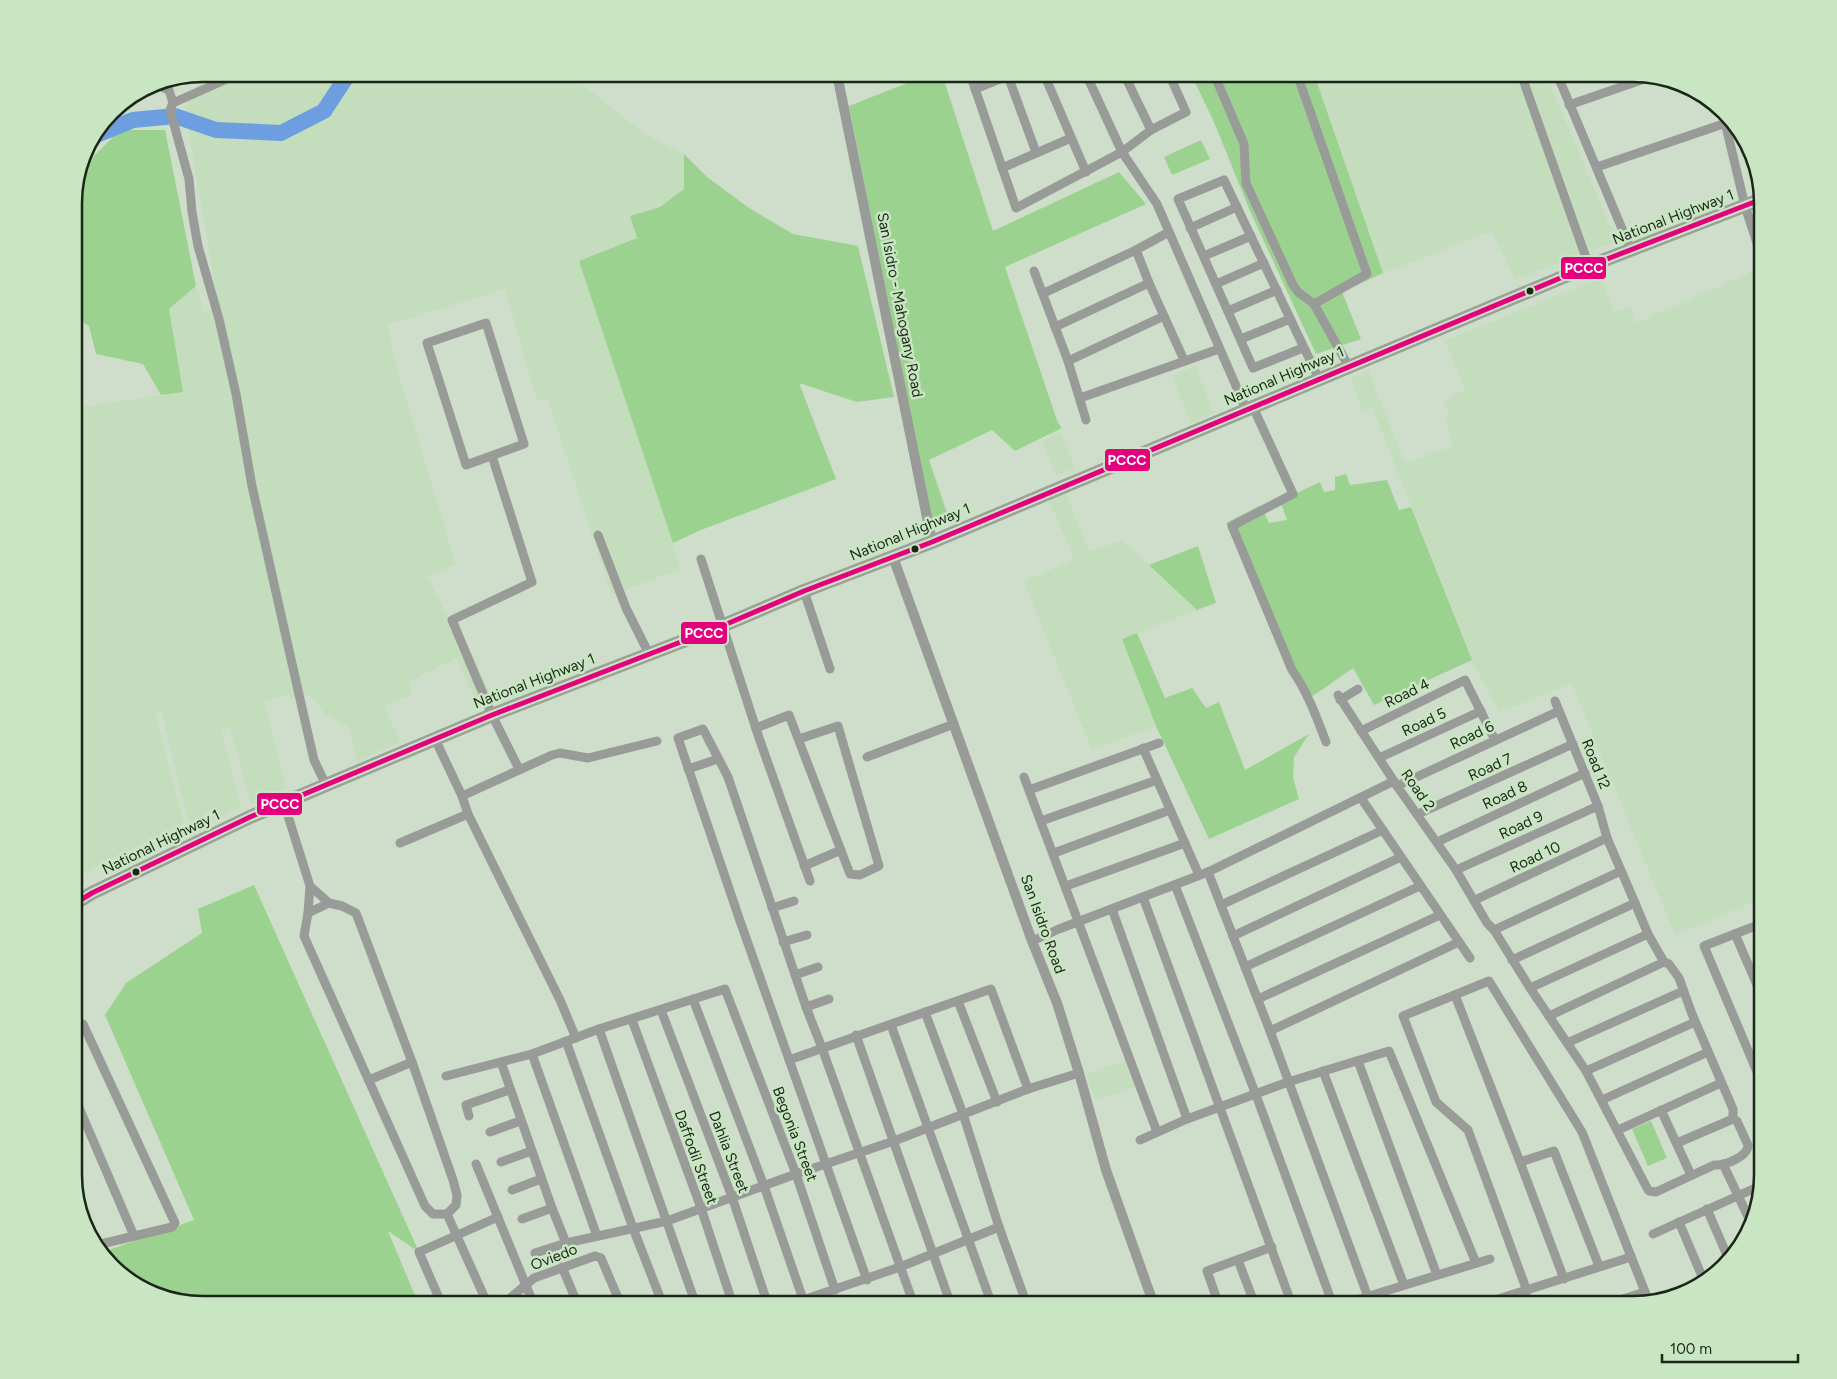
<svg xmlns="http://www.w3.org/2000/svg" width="1837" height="1379" viewBox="0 0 1837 1379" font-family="Figtree,sans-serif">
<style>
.built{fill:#c4debd}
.green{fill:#9cd28f}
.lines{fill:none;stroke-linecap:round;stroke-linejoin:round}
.river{stroke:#6d9ee0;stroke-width:16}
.minor{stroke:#999b99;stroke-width:9}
.tertiary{stroke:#999b99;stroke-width:10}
.trunk{stroke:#9ba09a;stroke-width:14}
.bus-1-casing{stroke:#c9e6c2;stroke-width:9}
.bus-1{stroke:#e5007d;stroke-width:5}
.bus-dot{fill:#1b2618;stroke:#c9e6c2;stroke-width:2}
.labels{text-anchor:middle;stroke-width:5;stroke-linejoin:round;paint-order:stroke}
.street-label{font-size:15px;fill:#1b2618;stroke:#c9e6c2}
.rim{fill:none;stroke:#1b2618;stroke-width:2.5}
.line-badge{stroke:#c9e6c2;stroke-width:2}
.badge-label{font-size:14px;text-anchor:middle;font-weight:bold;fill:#fff}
</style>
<rect width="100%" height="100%" fill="#cedeca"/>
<!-- built -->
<g class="built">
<polygon points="203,74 569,74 645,134 684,154 684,189 660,207 631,216 637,238 579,261 673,543 680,569 612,595 547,398 537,401 505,289 388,325 395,362 456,565 427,576 467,656 473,653 494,703 480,709 456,658 408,682 412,696 384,705 400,742 357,762 350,728 324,713 310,695 291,700 289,695 264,701 286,788 251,805 230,727 221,730 241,807 190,830 162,712 155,713 184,824 74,877 74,408 182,392 169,309 196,286 204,312 219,309 189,134 183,113"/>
<polygon points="1333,74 1546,74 1616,241 1515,280 1492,231 1383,273 1316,82"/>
<polygon points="1759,211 1763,227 1763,898 1675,935 1572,684 1499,712 1472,660 1372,407 1362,411 1351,379 1368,370 1405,463 1453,446 1445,417 1449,415 1443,400 1465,390 1445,341 1601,278 1614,312 1631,307 1636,323 1760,268 1745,216"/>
<polygon points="1195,366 1214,413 1191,423 1172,376"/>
<polygon points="1060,433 1075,468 1056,476 1042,440"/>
<polygon points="1065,492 1089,551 1123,540 1197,610 1122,639 1156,726 1092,750 1024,582 1074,559 1048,498"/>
<polygon points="1129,1059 1138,1086 1096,1101 1086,1074"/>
</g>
<!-- green -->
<g class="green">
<polygon points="930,74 942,74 993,231 1119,172 1146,204 1005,267 1058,423 1062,428 1015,451 992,430 929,460 948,516 932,522 849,106"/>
<polygon points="1191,74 1314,74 1383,273 1342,292 1361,339 1316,354 1250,211 1214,122"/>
<polygon points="130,130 165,130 196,286 169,309 183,392 161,395 143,364 96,354 89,326 82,322 74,327 74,195 81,169 117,133"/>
<polygon points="1201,140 1210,159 1172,175 1164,157"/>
<polygon points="684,154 707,177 749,208 793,234 858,246 894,397 857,402 799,383 836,479 701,530 673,543 579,261 637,238 630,216 660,207 684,189"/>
<polygon points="1346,474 1350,485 1387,480 1399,510 1411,507 1472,660 1374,705 1353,668 1307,700 1226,523 1261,505 1269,523 1287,520 1280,501 1320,482 1324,492 1335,490 1335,477"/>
<polygon points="1198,546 1216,603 1197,610 1149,565"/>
<polygon points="1137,633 1165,698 1192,688 1206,708 1219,702 1245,770 1309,734 1294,757 1293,778 1299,799 1209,839 1156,726 1122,639"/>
<polygon points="254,885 419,1252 388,1231 419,1305 204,1305 162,1298 124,1278 103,1252 194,1220 105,1015 126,983 202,933 198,909"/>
<polygon points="1651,1121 1667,1158 1648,1166 1632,1129"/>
</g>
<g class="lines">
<!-- river -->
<polyline class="river" points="96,135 133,120 175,116 216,130 281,133 324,111 347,76 347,74"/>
<!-- minor -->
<g class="minor">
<polyline points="238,74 173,103 170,110 189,179 192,212 198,246 219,319 236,394 252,486 300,699 314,760 326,785"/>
<polyline points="970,74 1016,208 1122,152 1151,130 1186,112 1169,74"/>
<polyline points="1044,74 1086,172"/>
<polyline points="1086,74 1122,152 1157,204 1246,409"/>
<polyline points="1124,74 1151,130"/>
<polyline points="1214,74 1244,144 1246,183 1293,285 1298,292 1314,304 1367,274 1297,74"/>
<polyline points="1521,74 1589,266"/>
<polyline points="1557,74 1631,250"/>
<polyline points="1627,74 1630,84"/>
<polyline points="1008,76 1036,152"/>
<polyline points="1088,80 1102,74"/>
<polyline points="160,83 162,87 169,90 173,103"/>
<polyline points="975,89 1012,74"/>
<polyline points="1569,105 1650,77"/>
<polyline points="1723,114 1745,206 1763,262"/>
<polyline points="1597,167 1726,123"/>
<polyline points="1002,168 1071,138"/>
<polyline points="1190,228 1237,207"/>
<polyline points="1136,250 1149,283 1184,360"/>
<polyline points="1204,256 1251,236"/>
<polyline points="1034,271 1068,361 1086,420"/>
<polyline points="1216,284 1264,263"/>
<polyline points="1044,293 1136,250 1169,232"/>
<polyline points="1314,304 1349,367"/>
<polyline points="1228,311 1277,290"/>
<polygon points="486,323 524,444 466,465 427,343"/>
<polyline points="1055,327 1149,283"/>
<polyline points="1241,339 1290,319"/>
<polyline points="1303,348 1253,368 1178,199 1224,180 1319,379"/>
<polyline points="1068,361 1164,316"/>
<polyline points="1080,398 1219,349"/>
<path d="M1253 407 1293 494 1232 526 1292 670C1307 691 1317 718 1326 742"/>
<polyline points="492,456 532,582 452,620 492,715 519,769"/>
<polyline points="598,535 626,608 649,654"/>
<polyline points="701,559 759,738 810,881"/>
<polyline points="804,591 830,669"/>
<path d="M1338 695 1397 786 1456 870 1487 923 1494 930 1530 988 1586 1071 1647 1188 1649 1191 1656 1192 1714 1165C1724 1166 1748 1157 1748 1145L1737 1121 1733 1119V1109L1692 1014 1679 978 1669 964 1664 962 1648 934 1635 903 1607 838 1598 806 1555 701"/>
<polyline points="1340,700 1358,689"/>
<polyline points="756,728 789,715 850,874 860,875 879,866 838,726 799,739"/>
<polyline points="1361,731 1465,680 1495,740"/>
<polyline points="435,739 462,796 468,814 560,1000 576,1038"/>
<polyline points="1143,748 1199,875"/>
<polyline points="867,757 954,724"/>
<polyline points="1379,758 1481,711"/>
<polyline points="688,769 718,759"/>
<polyline points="1024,777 1157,1132"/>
<polyline points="1397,786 1559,711"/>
<polyline points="1029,790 1159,743"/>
<polyline points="462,796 552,755 560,753 588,758 657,741"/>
<polyline points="1361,798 1470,958"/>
<polyline points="284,803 310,886 308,913 304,936 425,1206 433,1214 447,1214 456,1205 457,1195 453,1180 412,1062 356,913 342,906 329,903 310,886"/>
<polyline points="1418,814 1573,744"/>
<polyline points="1041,821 1157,780"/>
<polyline points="1437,842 1585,773"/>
<polyline points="400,843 468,814"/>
<polyline points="1054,853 1170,810"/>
<polyline points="804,866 841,850"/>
<polyline points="1456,870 1598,806"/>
<polyline points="1208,872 1270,1031 1368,1297"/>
<polyline points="1175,885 1256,1095 1333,1305"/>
<polyline points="1066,886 1185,843"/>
<polyline points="1143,897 1292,1305"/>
<polyline points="1475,900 1607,838"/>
<polyline points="1221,905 1383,830"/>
<polyline points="772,908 794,901"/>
<polyline points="1112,909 1187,1119"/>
<polyline points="308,913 329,903"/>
<polyline points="1763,923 1704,946 1763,1086"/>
<polyline points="1494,930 1621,871"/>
<polyline points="1735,934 1763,999"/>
<polyline points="1233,936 1401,857"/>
<polyline points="1032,941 1059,929 1208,872 1394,781"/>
<polyline points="783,942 807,935"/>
<polyline points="1512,960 1635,903"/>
<polyline points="1245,967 1420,886"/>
<polyline points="795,975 818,967"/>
<polyline points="1530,988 1648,934"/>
<polyline points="1455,995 1520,1162 1564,1279"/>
<polyline points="693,999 764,1186 805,1305"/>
<polyline points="1258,999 1440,915"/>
<polyline points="958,1001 997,1102"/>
<polyline points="806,1007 829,999"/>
<polyline points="661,1010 732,1197 768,1305"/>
<polyline points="925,1012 963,1114 999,1227 1027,1305"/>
<polyline points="1549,1016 1664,962"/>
<polyline points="632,1020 701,1208 733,1305"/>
<polyline points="891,1025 992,1305"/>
<polyline points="74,1029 83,1024 175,1223 172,1227 97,1245"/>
<polyline points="599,1029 696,1305"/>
<polyline points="1270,1031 1459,942"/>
<polyline points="856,1035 951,1305"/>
<polyline points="566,1041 633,1228 663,1305"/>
<polyline points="1567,1043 1683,991"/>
<polyline points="532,1054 597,1236"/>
<polyline points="789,1060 991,989 1028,1089"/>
<polyline points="1358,1061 1437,1275"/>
<polyline points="501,1062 552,1208 566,1243"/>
<polyline points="1323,1071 1404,1285"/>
<polyline points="1586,1071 1695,1022"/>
<polyline points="446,1076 532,1054 599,1029 725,989 796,1174 835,1290"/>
<polyline points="369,1080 412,1062"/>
<polyline points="74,1096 134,1236"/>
<polyline points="1602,1100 1708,1052"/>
<polyline points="1661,1110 1691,1175"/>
<polyline points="469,1116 466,1105 509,1090"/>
<polyline points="1618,1130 1721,1083"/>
<polyline points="490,1132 520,1121"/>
<polyline points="1140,1140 1187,1119 1288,1082 1389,1051 1476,1263"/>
<polyline points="1677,1143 1733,1119"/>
<polyline points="501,1162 531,1151"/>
<polyline points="1520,1162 1554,1151 1599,1266"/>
<polyline points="476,1164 534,1305"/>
<polyline points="1723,1164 1752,1225"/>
<polyline points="512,1190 541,1179"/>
<polyline points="1707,1209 1729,1260"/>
<polyline points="447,1214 488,1305"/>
<polyline points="522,1219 552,1208"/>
<polyline points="1679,1222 1704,1281"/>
<polyline points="1653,1234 1762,1185"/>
<polyline points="535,1253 566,1243 667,1221 796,1174 894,1141 1028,1089 1079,1073"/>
<polyline points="1238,1260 1255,1305"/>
<polyline points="562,1267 578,1305"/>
<polyline points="867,1280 739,918 678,738 703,729 728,777 806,1007 822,1048 914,1305"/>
<polyline points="1527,1291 1468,1130 1436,1102 1403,1016 1489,981 1582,1132 1649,1302"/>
<polyline points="803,1300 900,1267 999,1227"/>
<polyline points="442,1305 419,1252 498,1217"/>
<polyline points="502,1305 534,1278 595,1256 601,1258 621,1305"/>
<polyline points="1219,1305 1207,1271 1272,1247"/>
<polyline points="1340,1305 1490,1259"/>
<polyline points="1479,1305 1631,1257"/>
<polyline points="1604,1305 1645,1292"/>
</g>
<!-- tertiary -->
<g class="tertiary">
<polyline points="837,74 932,542"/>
<polyline points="893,557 1032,941 1057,1003 1079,1073 1106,1170 1154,1305"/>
</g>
<!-- trunk -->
<polyline class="trunk" points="74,904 92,893 250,817 492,715 722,626 804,591 932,542 1589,266 1762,199"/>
<defs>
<polyline id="bus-1" points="74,904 92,893 250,817 492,715 722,626 804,591 932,542 1589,266 1762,199"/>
</defs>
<!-- bus-1 casing -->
<use href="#bus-1" class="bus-1-casing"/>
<!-- bus-1 -->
<use href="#bus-1" class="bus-1"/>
</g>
<!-- markers -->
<g class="bus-dot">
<circle cx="1530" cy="291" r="4.5"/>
<circle cx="915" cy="549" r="4.5"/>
<circle cx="136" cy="872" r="4.5"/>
</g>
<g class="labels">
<!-- street labels -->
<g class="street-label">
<text transform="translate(1673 217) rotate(-21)" y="5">National Highway 1</text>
<text transform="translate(900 305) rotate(79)" y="5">San Isidro - Mahogany Road</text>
<text transform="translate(1284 376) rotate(-23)" y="5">National Highway 1</text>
<text transform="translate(910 532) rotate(-22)" y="5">National Highway 1</text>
<text transform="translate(534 681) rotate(-21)" y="5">National Highway 1</text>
<text transform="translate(1407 693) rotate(-26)" y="5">Road 4</text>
<text transform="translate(1424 722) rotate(-25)" y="5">Road 5</text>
<text transform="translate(1472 735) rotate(-25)" y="5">Road 6</text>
<text transform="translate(1596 764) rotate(68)" y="5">Road 12</text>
<text transform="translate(1490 767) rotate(-24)" y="5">Road 7</text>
<text transform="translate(1418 790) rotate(55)" y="5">Road 2</text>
<text transform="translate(1505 795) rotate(-25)" y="5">Road 8</text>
<text transform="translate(1521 825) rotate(-25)" y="5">Road 9</text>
<text transform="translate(161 842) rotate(-26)" y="5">National Highway 1</text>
<text transform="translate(1535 857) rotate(-25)" y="5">Road 10</text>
<text transform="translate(1043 924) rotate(70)" y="5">San Isidro Road</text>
<text transform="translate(795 1134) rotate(69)" y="5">Begonia Street</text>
<text transform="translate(729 1152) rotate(69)" y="5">Dahlia Street</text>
<text transform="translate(696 1157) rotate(70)" y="5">Daffodil Street</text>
<text transform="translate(554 1257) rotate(-21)" y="5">Oviedo</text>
</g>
</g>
<!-- crop -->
<path d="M0 0H1837V1379H0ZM203 82H1633A121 121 0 0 1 1754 203V1175A121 121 0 0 1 1633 1296H203A121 121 0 0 1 82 1175V203A121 121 0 0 1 203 82Z" fill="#c9e6c2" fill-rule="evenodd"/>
<path class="rim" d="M203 82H1633A121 121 0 0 1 1754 203V1175A121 121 0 0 1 1633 1296H203A121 121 0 0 1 82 1175V203A121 121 0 0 1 203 82Z"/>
<g class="line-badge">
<rect x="1560" y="256" width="47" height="24" rx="5" fill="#e5007d"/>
<rect x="1104" y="448" width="47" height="24" rx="5" fill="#e5007d"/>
<rect x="680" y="621" width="48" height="24" rx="5" fill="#e5007d"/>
<rect x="256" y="792" width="47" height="24" rx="5" fill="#e5007d"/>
</g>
<g class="badge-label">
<text x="1584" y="273">PCCC</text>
<text x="1127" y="465">PCCC</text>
<text x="704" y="638">PCCC</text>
<text x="280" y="809">PCCC</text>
</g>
<!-- scale -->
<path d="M1662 1354v8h136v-8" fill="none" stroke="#1b2618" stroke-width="2.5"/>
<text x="1670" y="1354" font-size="15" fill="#1b2618" stroke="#c9e6c2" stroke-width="4" paint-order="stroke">100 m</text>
</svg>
